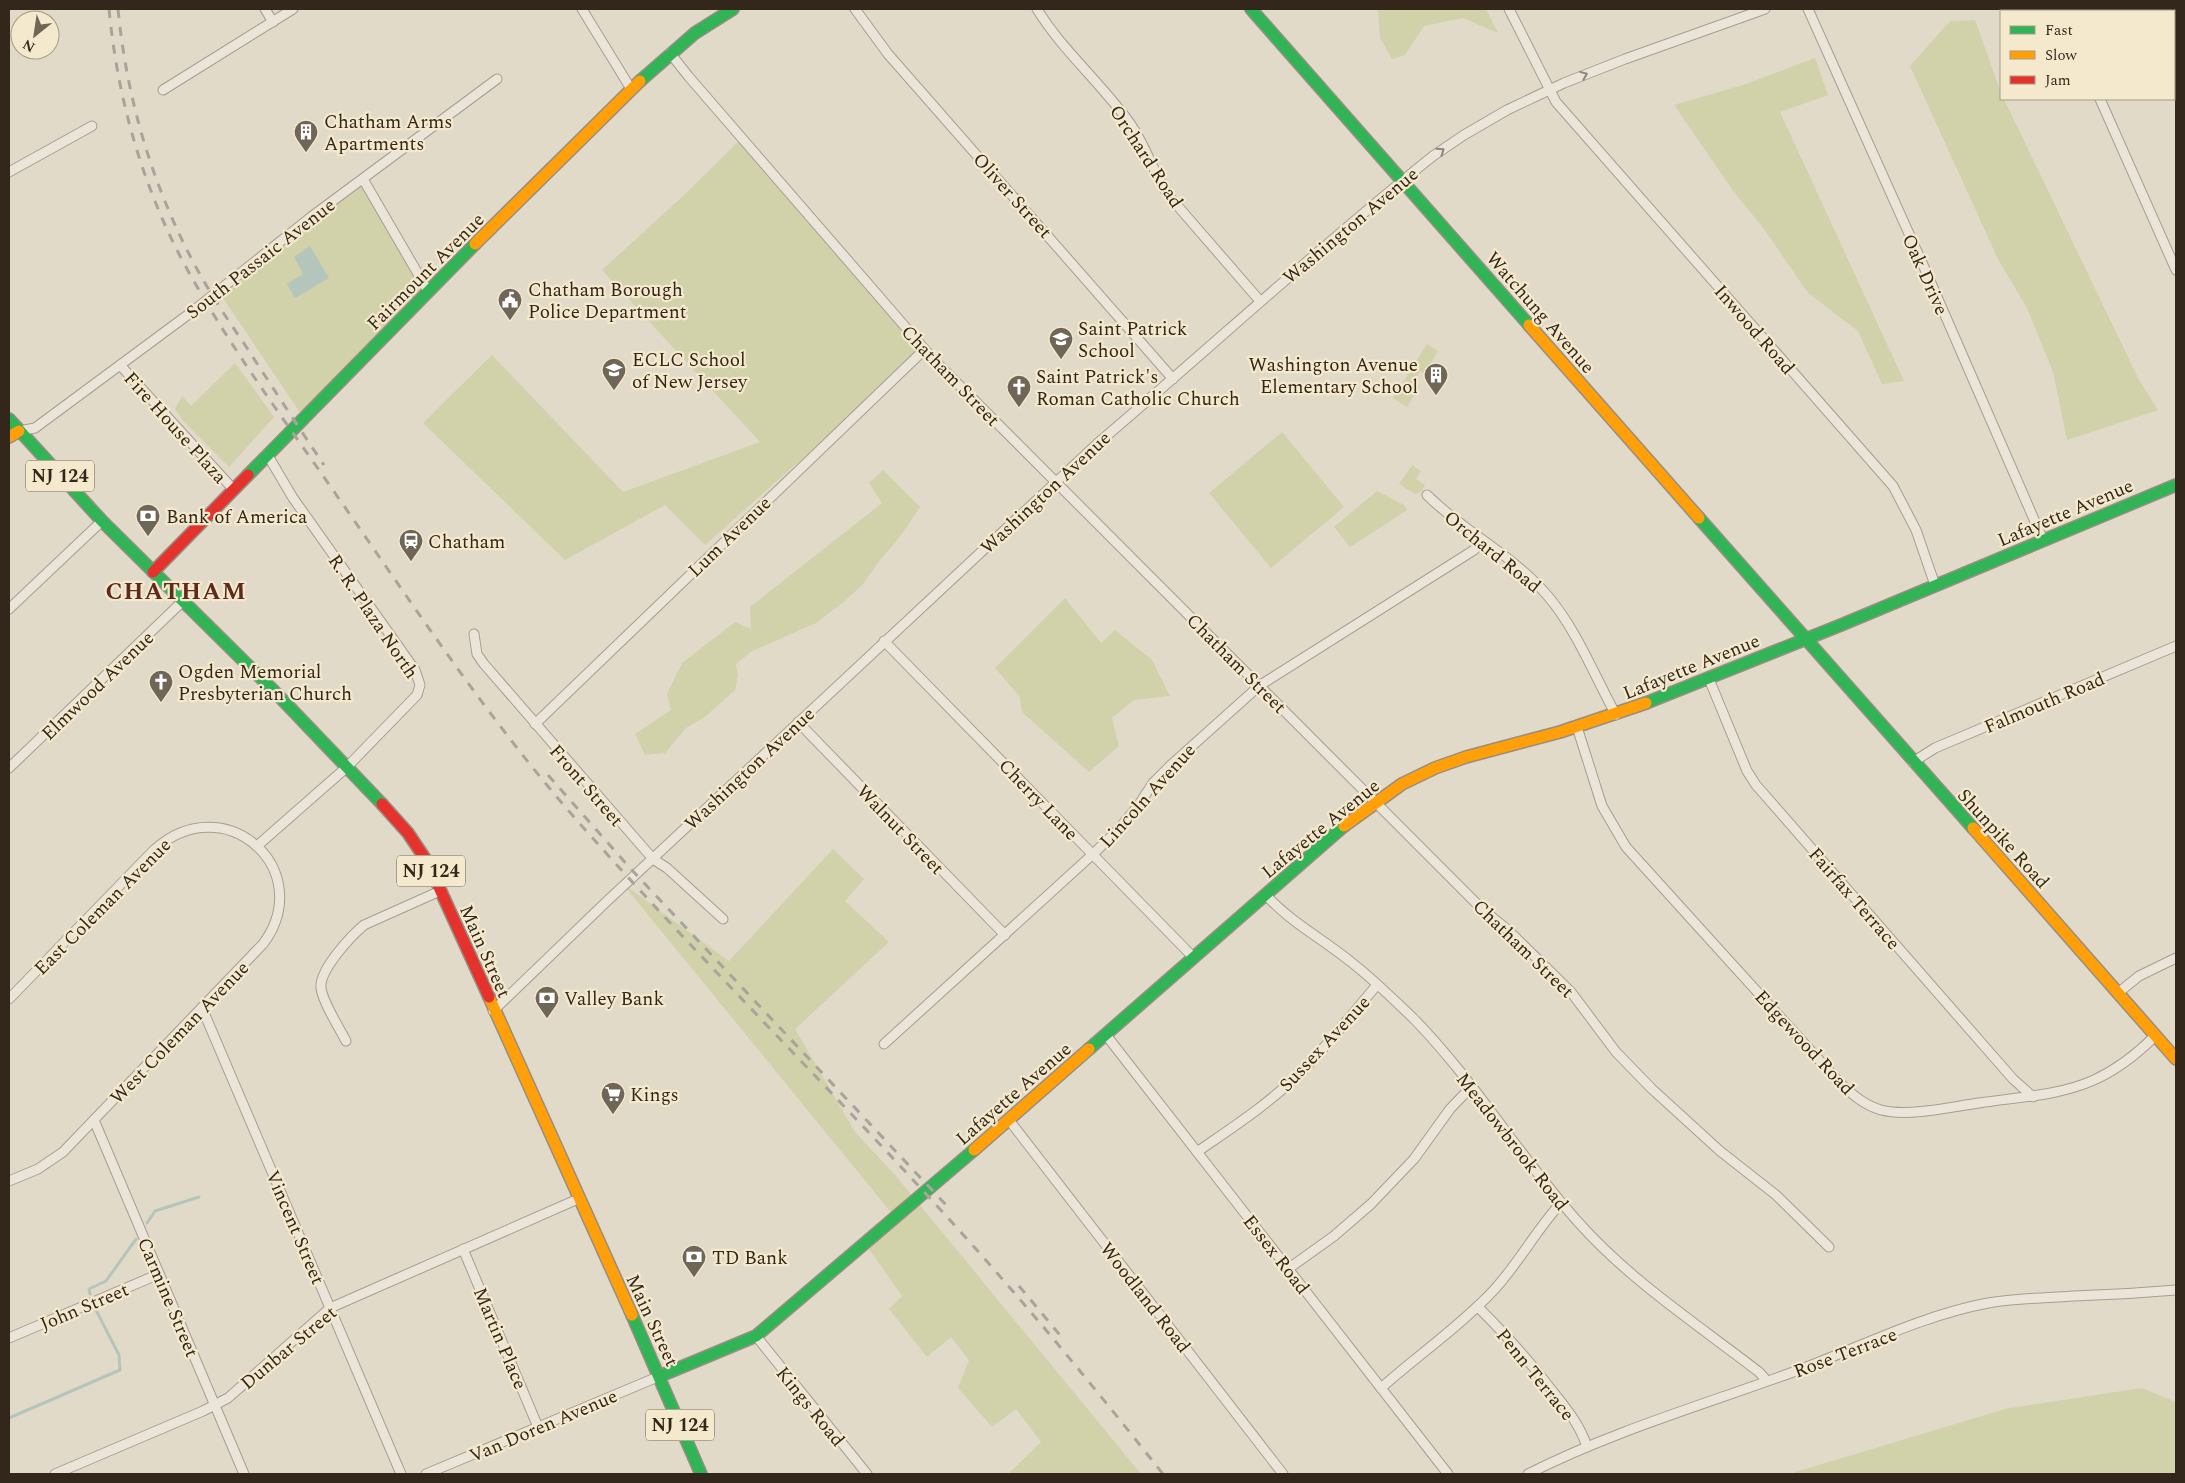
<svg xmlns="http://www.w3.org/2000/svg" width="2185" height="1483" viewBox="0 0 2185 1483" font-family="Spectral,serif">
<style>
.green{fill:#d1d1aa}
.water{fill:#b4c6bb}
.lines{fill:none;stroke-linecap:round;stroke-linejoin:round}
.stream{stroke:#b4c6bb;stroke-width:3}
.street-casing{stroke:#a69e92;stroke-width:11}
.fast-casing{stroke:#968e82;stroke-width:14}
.slow-casing{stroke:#968e82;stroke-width:14}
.jam-casing{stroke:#968e82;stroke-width:14}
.street{stroke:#eae4d9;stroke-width:9}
.fast{stroke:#30b455;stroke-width:11}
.slow{stroke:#ff9f0a;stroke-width:11}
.jam{stroke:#e5322d;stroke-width:11}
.rail{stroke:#a8a49a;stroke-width:3;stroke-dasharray:9 9;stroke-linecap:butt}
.oneway{stroke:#8e867a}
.labels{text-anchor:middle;stroke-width:4.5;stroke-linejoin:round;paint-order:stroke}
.shield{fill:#f4e9cc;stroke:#6d6150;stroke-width:1}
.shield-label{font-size:18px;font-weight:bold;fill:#33271b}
.poi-label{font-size:19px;fill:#33271b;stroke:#f4e9cc;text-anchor:start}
.street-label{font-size:19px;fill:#33271b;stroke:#f4e9cc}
.district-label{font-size:24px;font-weight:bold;letter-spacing:1px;fill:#5f2a1b;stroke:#f4e9cc}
</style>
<rect width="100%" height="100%" fill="#e2dac8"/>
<!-- green -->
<g class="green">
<polygon points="1378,9 1486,9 1498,33 1463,18 1424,26 1405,55 1392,59 1380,38"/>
<polygon points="1975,20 2001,93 2001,99 2004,99 2139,380 2158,410 2067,440 2053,372 2027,308 1998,259 1910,66 1950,21"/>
<polygon points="1815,58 1828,95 1780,112 1904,381 1882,384 1858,331 1808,293 1764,229 1734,192 1674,105 1743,85"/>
<polygon points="743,137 923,351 705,545 665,505 565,560 423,423 492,355 623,492 760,442 602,270 683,196"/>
<polygon points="362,178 427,291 303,417 217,289"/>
<polygon points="1427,344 1438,351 1424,374 1420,371 1414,382 1420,386 1407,407 1393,398"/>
<polygon points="235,363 274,417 229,467 183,421 175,409 182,396 191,406"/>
<polygon points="1282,432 1344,507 1271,568 1209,493"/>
<polygon points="1412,465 1421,471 1416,479 1425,485 1422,491 1415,494 1399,484"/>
<polygon points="883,470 920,507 899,538 880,560 863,584 845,601 816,623 752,651 736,664 738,675 735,690 706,716 686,728 665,753 645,755 635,734 671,710 667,694 682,663 735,622 751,629 750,607 882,503 869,483"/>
<polygon points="1377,491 1404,505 1407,510 1350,547 1334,527"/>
<polygon points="1065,598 1101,643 1115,630 1152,660 1170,696 1134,700 1112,718 1119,746 1089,772 1022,712 1020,697 995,668"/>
<polygon points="833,849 864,879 845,901 889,942 795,1029 855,1132 896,1176 1141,1474 1008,1474 1041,1442 1016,1409 992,1427 958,1388 969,1360 951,1337 927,1357 889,1309 902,1296 864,1242 894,1216 622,883 729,961"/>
<polygon points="2142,1388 2173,1401 2176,1400 2176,1474 1789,1474 2005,1409"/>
</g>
<!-- water -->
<polygon class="water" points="310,246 329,278 295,298 287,284 303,274 294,257"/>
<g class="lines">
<!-- stream -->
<g class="stream">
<polyline points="147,1223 155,1211 199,1197"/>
<polyline points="90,1294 89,1289 106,1281 136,1239"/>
<polyline points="9,1418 120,1370 119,1355 96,1310"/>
</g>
<defs>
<g id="street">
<polyline points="265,9 273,22"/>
<polyline points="582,9 631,89"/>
<polyline points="855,9 888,54 1173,379"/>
<path d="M1037 9C1062 50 1101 83 1129 122 1146 145 1153 173 1169 196L1260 301"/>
<polyline points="1509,9 1556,102 1893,486 1916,530 1935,585"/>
<polyline points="1808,9 1928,276 2043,540"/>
<polyline points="2061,9 2062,11"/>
<polyline points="670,53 689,77 934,360 1482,909 1508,930 1571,992 1616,1052 1652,1089 1720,1151 1776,1195 1829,1247"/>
<polyline points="163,90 293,9"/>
<polyline points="2100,99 2176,270"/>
<polyline points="9,172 92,126"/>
<polyline points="363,179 428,291"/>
<polyline points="120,365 233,489"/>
<polyline points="19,431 35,428 193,311 311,217 497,79"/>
<path d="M1427 495C1464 532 1513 555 1547 595 1577 630 1594 675 1616 715"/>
<polyline points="9,609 102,521"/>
<polyline points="474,634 477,654 484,664 653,859 667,868 723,919"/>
<path d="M884 641C988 746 1090 853 1194 958"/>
<polyline points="1709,679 1747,771 1756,785 2013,1079 2033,1097"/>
<polyline points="798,722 1005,935"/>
<polyline points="535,724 924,350"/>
<path d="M1577 727 1602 806 1626 847 1840 1083C1853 1095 1864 1105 1881 1110 1909 1117 1950 1107 1979 1103 2018 1097 2058 1096 2094 1080 2118 1069 2137 1054 2155 1036"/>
<polyline points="1913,762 1935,748 2176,646"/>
<polyline points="9,768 184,600"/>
<polyline points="257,846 347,767 417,695 420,685 415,670 293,498 267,454"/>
<path d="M1266 895C1290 922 1323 939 1351 962 1373 979 1393 999 1413 1018 1475 1081 1520 1158 1579 1223 1631 1281 1698 1325 1759 1372L1767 1381"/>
<polyline points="2118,993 2139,976 2176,958"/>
<path d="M9 999 154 850C225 786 318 870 263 944L63 1152 38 1169 9 1181"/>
<polyline points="202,1008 401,1474"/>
<path d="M493 1011 605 903 1098 443C1210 348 1318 248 1433 156L1464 135 1507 110 1564 83 1625 59 1765 9"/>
<polyline points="1106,1035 1448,1474"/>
<path d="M346 1041C339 1027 323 1003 321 988 319 970 351 936 364 925L440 891"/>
<polyline points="884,1044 1092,855 1117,831 1138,806 1153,783 1172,764 1259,686 1474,550 1482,541"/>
<polyline points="94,1120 244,1474"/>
<polyline points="1009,1120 1283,1474"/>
<path d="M1197 1152C1233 1127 1270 1103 1301 1072 1328 1045 1352 1014 1377 985"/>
<polyline points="463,1249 538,1427"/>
<polyline points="1288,1269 1334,1236 1371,1204 1414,1159 1450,1109 1471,1087"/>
<path d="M1478 1307C1504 1333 1528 1359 1550 1388 1565 1407 1580 1424 1587 1447"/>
<polyline points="756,1336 867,1474"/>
<polyline points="9,1338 159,1274"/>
<path d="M1381 1388C1418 1355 1459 1327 1493 1291 1519 1263 1536 1230 1561 1203"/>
<polyline points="55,1474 203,1411 228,1398 330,1308 578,1199"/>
<polyline points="426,1474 660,1376"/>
<path d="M1528 1474C1613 1431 1706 1404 1796 1371 1858 1348 1923 1315 1988 1303 2016 1298 2046 1298 2074 1296 2108 1295 2142 1293 2176 1290"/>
</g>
<g id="fast">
<polyline points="1251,9 1529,325"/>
<polyline points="640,81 695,33 733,9"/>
<polyline points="9,419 102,521 275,692 382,804"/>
<polyline points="248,475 475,244"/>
<polyline points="1699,518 1973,828"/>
<polyline points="1646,703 1841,625 2176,485"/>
<polyline points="1089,1049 1344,826"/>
<polyline points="632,1315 701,1474"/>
<polyline points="660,1376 756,1336 974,1150"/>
</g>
<g id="slow">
<polyline points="475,244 640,81"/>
<polyline points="1529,325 1699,518"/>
<polyline points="9,437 19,431"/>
<polyline points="1344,826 1402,784 1435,768 1466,757 1560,732 1646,703"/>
<polyline points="1973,828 2176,1059"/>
<polyline points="489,997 632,1315"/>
<polyline points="974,1150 1089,1049"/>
</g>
<g id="jam">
<polyline points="153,572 248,475"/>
<polyline points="382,804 408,833 428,863 489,997"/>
</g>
</defs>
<!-- street casing -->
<use href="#street" class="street-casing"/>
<!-- fast casing -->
<use href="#fast" class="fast-casing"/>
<!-- slow casing -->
<use href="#slow" class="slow-casing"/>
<!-- jam casing -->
<use href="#jam" class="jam-casing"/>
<!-- street -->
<use href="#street" class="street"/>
<!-- fast -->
<use href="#fast" class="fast"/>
<!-- slow -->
<use href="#slow" class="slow"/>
<!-- jam -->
<use href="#jam" class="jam"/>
<!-- rail -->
<g class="rail">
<path d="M109 9C117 94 140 178 179 254 223 338 281 415 335 493 414 606 489 721 581 825 696 955 821 1079 938 1207 1017 1293 1091 1383 1163 1474"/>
<path d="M118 9C127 103 155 195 202 278 215 301 230 323 245 345 271 385 297 425 324 465"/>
<polyline points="548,775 630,868 947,1206"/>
<polyline points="1019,1286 1064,1340"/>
</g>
</g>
<!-- one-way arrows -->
<defs><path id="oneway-chevron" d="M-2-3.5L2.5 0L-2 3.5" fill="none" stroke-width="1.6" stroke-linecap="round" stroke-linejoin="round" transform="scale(1.25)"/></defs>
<g class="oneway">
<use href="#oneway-chevron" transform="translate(1584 75) rotate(-22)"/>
<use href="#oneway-chevron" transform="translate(1441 151) rotate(-35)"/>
</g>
<!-- icons -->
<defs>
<symbol id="building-pin" viewBox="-11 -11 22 30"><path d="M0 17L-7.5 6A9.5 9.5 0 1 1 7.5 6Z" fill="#706658" stroke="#f4e9cc"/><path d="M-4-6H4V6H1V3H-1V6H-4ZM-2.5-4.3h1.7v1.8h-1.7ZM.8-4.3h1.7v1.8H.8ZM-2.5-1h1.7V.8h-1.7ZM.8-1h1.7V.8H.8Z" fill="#fff"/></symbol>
<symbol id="civic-pin" viewBox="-11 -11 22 30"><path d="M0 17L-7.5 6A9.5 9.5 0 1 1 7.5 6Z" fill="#706658" stroke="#f4e9cc"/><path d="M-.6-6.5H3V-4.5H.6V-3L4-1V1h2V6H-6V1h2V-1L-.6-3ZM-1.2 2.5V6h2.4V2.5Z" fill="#fff"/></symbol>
<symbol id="school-pin" viewBox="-11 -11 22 30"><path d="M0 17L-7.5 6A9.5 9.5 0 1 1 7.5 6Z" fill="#706658" stroke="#f4e9cc"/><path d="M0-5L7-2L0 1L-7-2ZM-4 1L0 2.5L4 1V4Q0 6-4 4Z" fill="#fff"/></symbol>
<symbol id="church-pin" viewBox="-11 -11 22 30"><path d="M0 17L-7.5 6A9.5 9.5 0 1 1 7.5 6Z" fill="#706658" stroke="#f4e9cc"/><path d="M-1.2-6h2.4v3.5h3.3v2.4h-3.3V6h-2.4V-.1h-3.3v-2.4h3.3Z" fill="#fff"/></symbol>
<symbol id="bank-pin" viewBox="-11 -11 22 30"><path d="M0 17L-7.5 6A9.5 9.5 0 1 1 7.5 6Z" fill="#706658" stroke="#f4e9cc"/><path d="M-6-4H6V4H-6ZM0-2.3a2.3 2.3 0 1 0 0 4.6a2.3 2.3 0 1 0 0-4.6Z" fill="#fff"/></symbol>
<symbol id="station-pin" viewBox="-11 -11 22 30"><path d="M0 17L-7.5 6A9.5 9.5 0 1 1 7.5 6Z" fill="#706658" stroke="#f4e9cc"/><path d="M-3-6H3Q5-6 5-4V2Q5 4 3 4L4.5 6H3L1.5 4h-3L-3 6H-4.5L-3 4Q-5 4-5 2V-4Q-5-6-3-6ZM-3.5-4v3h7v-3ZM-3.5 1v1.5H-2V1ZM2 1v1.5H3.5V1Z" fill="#fff"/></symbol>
<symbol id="supermarket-pin" viewBox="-11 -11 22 30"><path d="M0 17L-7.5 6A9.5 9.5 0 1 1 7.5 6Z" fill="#706658" stroke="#f4e9cc"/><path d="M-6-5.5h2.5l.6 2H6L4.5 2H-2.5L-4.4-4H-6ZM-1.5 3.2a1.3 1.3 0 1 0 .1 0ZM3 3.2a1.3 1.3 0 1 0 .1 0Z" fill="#fff"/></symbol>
</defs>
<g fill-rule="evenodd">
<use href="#building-pin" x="292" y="118" width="28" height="38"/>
<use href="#civic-pin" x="496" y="286" width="28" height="38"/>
<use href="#school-pin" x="1047" y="325" width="28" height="38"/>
<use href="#school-pin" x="600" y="356" width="28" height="38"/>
<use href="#building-pin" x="1422" y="361" width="28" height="38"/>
<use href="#church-pin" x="1005" y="373" width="28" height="38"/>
<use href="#bank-pin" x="134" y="502" width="28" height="38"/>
<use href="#station-pin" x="397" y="527" width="28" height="38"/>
<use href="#church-pin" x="147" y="668" width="28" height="38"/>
<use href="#bank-pin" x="533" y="984" width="28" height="38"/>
<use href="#supermarket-pin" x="599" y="1080" width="28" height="38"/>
<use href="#bank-pin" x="680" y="1243" width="28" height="38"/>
</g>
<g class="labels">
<!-- shield labels -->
<g class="shield">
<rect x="26" y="460.5" width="68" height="31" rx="4"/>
<rect x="397" y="855.5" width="68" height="31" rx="4"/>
<rect x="646" y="1409.5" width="68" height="31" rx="4"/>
</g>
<g class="shield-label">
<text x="60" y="482">NJ 124</text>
<text x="431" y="877">NJ 124</text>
<text x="680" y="1431">NJ 124</text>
</g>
<!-- poi labels -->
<g class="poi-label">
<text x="324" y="128">Chatham Arms<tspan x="324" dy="22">Apartments</tspan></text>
<text x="528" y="296">Chatham Borough<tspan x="528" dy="22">Police Department</tspan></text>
<text x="1078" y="335">Saint Patrick<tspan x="1078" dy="22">School</tspan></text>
<text x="632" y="366">ECLC School<tspan x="632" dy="22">of New Jersey</tspan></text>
<text x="1418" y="371" text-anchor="end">Washington Avenue<tspan x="1418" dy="22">Elementary School</tspan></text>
<text x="1036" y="383">Saint Patrick's<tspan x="1036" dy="22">Roman Catholic Church</tspan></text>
<text x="166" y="523">Bank of America</text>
<text x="428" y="548">Chatham</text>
<text x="178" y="678">Ogden Memorial<tspan x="178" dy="22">Presbyterian Church</tspan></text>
<text x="564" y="1005">Valley Bank</text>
<text x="630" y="1101">Kings</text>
<text x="712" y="1264">TD Bank</text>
</g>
<!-- street labels -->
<g class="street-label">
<text transform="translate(1147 156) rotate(57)" y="7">Orchard Road</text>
<text transform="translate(1013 195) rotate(48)" y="7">Oliver Street</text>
<text transform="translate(1350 225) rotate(-40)" y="7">Washington Avenue</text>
<text transform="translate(260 258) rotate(-38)" y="7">South Passaic Avenue</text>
<text transform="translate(425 271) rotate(-45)" y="7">Fairmount Avenue</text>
<text transform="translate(1926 274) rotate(66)" y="7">Oak Drive</text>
<text transform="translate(1541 312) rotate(49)" y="7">Watchung Avenue</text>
<text transform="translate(1755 329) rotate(49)" y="7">Inwood Road</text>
<text transform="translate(951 375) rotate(46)" y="7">Chatham Street</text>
<text transform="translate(176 427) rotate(48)" y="7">Fire House Plaza</text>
<text transform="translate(1045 492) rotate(-43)" y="7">Washington Avenue</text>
<text transform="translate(2065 512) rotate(-23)" y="7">Lafayette Avenue</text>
<text transform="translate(729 536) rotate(-44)" y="7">Lum Avenue</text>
<text transform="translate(1493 551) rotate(39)" y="7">Orchard Road</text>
<text transform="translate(374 616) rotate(56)" y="7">R. R. Plaza North</text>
<text transform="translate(1237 663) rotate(45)" y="7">Chatham Street</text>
<text transform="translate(1691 666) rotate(-22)" y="7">Lafayette Avenue</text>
<text transform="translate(97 685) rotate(-44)" y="7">Elmwood Avenue</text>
<text transform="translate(2044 702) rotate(-23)" y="7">Falmouth Road</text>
<text transform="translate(749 768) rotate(-43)" y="7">Washington Avenue</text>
<text transform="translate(587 785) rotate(49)" y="7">Front Street</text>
<text transform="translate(1147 795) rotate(-48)" y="7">Lincoln Avenue</text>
<text transform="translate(1039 799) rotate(46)" y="7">Cherry Lane</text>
<text transform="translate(1320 828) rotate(-39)" y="7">Lafayette Avenue</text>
<text transform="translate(901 829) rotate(46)" y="7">Walnut Street</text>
<text transform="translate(2004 838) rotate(48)" y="7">Shunpike Road</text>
<text transform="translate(1855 898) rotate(49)" y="7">Fairfax Terrace</text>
<text transform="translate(102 906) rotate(-45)" y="7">East Coleman Avenue</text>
<text transform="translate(1524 948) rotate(44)" y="7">Chatham Street</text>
<text transform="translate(486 951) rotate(66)" y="7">Main Street</text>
<text transform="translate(179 1032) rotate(-46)" y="7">West Coleman Avenue</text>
<text transform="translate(1805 1042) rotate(47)" y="7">Edgewood Road</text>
<text transform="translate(1324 1043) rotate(-47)" y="7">Sussex Avenue</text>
<text transform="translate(1013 1093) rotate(-41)" y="7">Lafayette Avenue</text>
<text transform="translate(1513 1141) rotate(52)" y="7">Meadowbrook Road</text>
<text transform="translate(296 1227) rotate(67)" y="7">Vincent Street</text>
<text transform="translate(1277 1254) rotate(52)" y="7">Essex Road</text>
<text transform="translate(169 1297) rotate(67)" y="7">Carmine Street</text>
<text transform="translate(1146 1297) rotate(52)" y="7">Woodland Road</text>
<text transform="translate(84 1306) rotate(-23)" y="7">John Street</text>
<text transform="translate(653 1320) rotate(65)" y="7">Main Street</text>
<text transform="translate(501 1338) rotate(67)" y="7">Martin Place</text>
<text transform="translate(288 1347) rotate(-40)" y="7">Dunbar Street</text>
<text transform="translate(1845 1352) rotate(-21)" y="7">Rose Terrace</text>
<text transform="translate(1536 1374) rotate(51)" y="7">Penn Terrace</text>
<text transform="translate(811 1406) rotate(51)" y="7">Kings Road</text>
<text transform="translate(543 1425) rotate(-23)" y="7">Van Doren Avenue</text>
</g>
<!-- district labels -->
<g class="district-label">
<text x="176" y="599">CHATHAM</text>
</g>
</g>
<!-- border -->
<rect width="2185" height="1483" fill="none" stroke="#33271b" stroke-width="20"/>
<!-- legend -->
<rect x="2000" y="10" width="175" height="90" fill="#f4e9cc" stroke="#a79b85"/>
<rect x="2010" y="26" width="25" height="8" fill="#30b455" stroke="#a79b85"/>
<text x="2045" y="35" font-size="15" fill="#33271b">Fast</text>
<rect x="2010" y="51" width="25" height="8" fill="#ff9f0a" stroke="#a79b85"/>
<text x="2045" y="60" font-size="15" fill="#33271b">Slow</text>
<rect x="2010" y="76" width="25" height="8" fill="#e5322d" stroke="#a79b85"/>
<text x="2045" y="85" font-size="15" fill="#33271b">Jam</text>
<!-- north arrow -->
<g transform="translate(35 35) rotate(210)"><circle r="24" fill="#f4e9cc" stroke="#a79b85"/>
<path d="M0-4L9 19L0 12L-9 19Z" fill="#706658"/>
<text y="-8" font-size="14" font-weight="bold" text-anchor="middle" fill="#33271b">N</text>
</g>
</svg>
